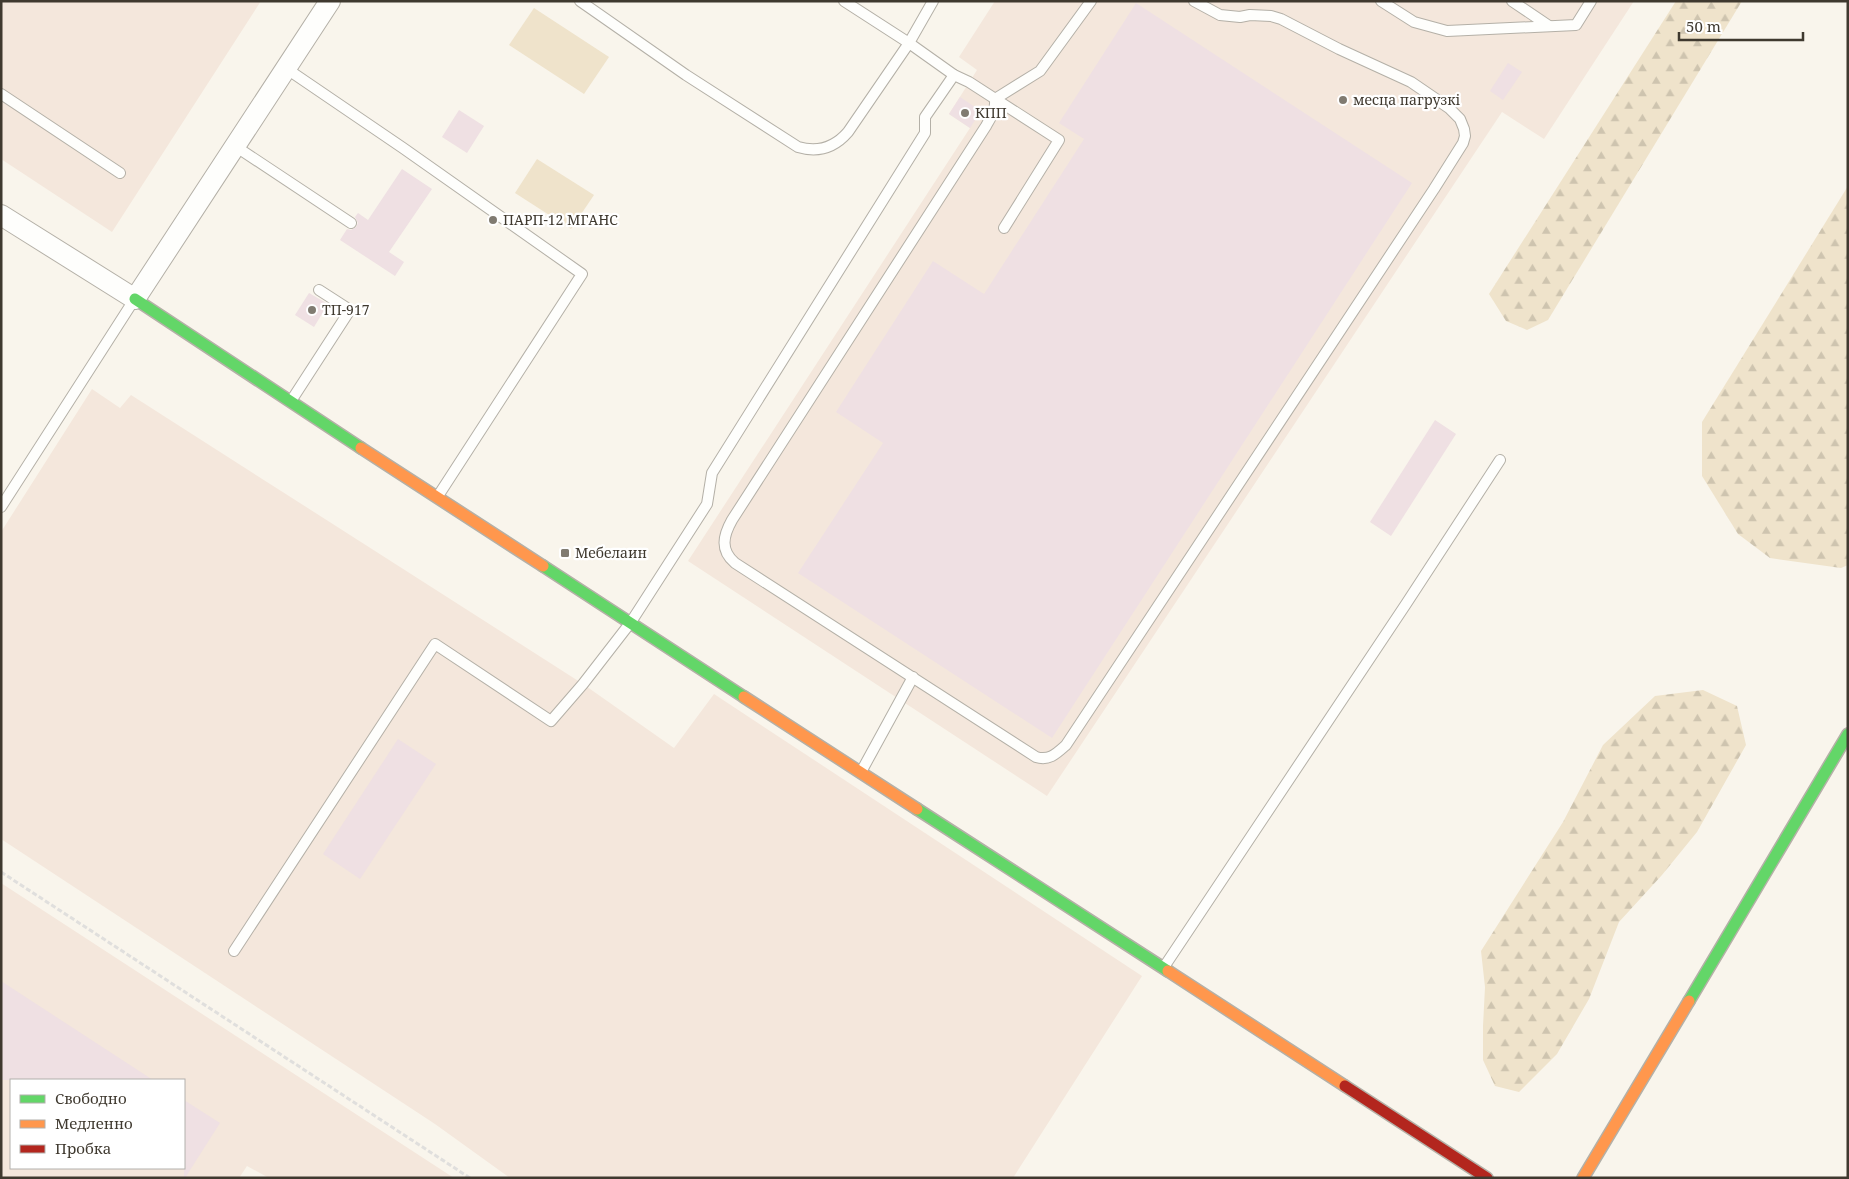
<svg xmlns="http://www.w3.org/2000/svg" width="1849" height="1179" viewBox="0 0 1849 1179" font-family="'Noto Serif',serif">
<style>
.industrial{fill:#f4e7dc;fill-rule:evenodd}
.green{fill:#efe3cb}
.forest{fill:url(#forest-firs)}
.building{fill:#efe0e3}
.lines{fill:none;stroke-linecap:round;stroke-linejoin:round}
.lane-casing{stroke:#b4b0a7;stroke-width:12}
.street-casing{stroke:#b4b0a7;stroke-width:22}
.fast-casing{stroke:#b4b0a7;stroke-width:14}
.slow-casing{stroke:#b4b0a7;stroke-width:14}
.jam-casing{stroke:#b4b0a7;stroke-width:14}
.path{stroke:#e0dfdd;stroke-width:3;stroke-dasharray:5 2.5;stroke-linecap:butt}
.lane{stroke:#fefefc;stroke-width:10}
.street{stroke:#fefefc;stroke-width:20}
.fast{stroke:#63d668;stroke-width:11}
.slow{stroke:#ff974d;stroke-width:11}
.jam{stroke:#b3261e;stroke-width:11}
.poi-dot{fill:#807b71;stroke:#fff;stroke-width:2}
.labels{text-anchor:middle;stroke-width:4.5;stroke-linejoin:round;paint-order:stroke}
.poi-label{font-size:14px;fill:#3f392f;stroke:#fff;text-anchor:start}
</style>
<defs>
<pattern id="forest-firs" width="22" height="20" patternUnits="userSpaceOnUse" patternTransform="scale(1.25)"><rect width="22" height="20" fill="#efe3cb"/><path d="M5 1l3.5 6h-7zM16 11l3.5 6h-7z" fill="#cec4af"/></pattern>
</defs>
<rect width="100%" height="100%" fill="#f9f5ec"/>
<!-- industrial -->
<g class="industrial">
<polygon points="1,1 261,1 112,232 1,159"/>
<polygon points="995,1 1634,1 1544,139 1502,112 1047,796 688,561 970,128 949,114 977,70 959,57"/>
<polygon points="92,389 120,408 131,395 583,684 674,748 714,694 1142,976 1013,1178 510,1178 435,1124 1,839 1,532"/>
<path d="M1 883 454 1178H269L247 1166 239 1178H1ZM11 1080H184V1168H11Z"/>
</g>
<!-- green -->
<g class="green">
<polygon points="534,8 609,57 584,94 509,45"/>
<polygon points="537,159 594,195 571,229 515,193"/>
</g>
<!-- forest -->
<g class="forest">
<polygon points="1676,1 1742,1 1548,320 1527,330 1506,321 1489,294"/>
<polygon points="1848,186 1848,565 1841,568 1770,558 1738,534 1702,476 1702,422"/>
<polygon points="1703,690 1737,706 1746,745 1697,832 1662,875 1619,922 1589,999 1557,1054 1519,1092 1495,1086 1483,1060 1483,1026 1485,987 1481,951 1563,822 1603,745 1655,696"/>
</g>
<!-- building -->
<g class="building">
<polygon points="1136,3 1412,183 1052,738 798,573 883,443 836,412 933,261 984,294 1084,139 1059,123"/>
<polygon points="1508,63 1522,72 1503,100 1490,91"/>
<polygon points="960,97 981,111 970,128 949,114"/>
<polygon points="459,110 484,126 467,153 442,137"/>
<polygon points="402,169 432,189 389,252 404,262 395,276 340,240 347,229 351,230 356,227 358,223 355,217 358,213 368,220"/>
<polygon points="309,293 328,304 314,327 295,315"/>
<polygon points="1435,420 1456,434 1391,536 1370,522"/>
<polygon points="398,739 436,764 360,879 323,854"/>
<polygon points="1,981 153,1080 1,1080"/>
<polygon points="184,1100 220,1123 185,1178 184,1178"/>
</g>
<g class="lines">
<defs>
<g id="lane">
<path d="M580 1 686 75 798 147C818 153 835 147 848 132L909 43 933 1"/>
<polyline points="844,1 909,43 954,75 969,82 1059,140 1004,228"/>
<polyline points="1381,1 1414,22 1447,31 1576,25 1591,1"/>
<polyline points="1512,1 1549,26"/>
<polyline points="287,69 403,148 582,274 438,496"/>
<polyline points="1,94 120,173"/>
<path d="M995 99C996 110 991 117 986 126L732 520C723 536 720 550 735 563L1036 757C1049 761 1056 754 1066 745L1434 189 1463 143 1465 136 1464 129 1460 119 1449 108 1411 82 1339 49 1281 19 1271 16 1250 15 1240 17 1220 15 1194 1"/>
<polyline points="995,99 1040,71 1091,1"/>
<polyline points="235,146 351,223"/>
<polyline points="291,401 350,310 319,290"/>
<polyline points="1,507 134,300"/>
<polyline points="861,772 913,677"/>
<polyline points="234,951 435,644 551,721 583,684 631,622 707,504 712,473 925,133 925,117 954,75"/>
<polyline points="1164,967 1406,604 1500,460"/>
</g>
<polyline id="street" points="1,215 135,299 330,1"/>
<g id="fast">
<polyline points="135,299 361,448"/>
<polyline points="543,566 744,697"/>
<polyline points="917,809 1168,971"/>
<polyline points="1689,1001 1848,734"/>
</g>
<g id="slow">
<polyline points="361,448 543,566"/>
<polyline points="744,697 917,809"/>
<polyline points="1168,971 1345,1086"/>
<polyline points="1583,1178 1689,1001"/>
</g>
<polyline id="jam" points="1345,1086 1487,1178"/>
</defs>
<!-- lane casing -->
<use href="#lane" class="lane-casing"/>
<!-- street casing -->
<use href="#street" class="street-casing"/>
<!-- fast casing -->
<use href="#fast" class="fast-casing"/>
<!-- slow casing -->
<use href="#slow" class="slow-casing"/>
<!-- jam casing -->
<use href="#jam" class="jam-casing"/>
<!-- path -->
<polyline class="path" points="1,872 470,1178"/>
<!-- lane -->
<use href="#lane" class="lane"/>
<!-- street -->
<use href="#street" class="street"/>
<!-- fast -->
<use href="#fast" class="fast"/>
<!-- slow -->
<use href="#slow" class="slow"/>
<!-- jam -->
<use href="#jam" class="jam"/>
</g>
<!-- markers -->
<g class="poi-dot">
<circle cx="1343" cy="100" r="5"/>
<circle cx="965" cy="113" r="5"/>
<circle cx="493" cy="220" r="5"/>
<circle cx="312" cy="310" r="5"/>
<rect x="560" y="548" width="10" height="10" rx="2.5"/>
</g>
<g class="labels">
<!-- poi labels -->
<g class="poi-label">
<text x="1353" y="105">месца пагрузкі</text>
<text x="975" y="118">КПП</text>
<text x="503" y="225">ПАРП-12 МГАНС</text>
<text x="322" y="315">ТП-917</text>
<text x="575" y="558">Мебелаин</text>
</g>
</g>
<!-- border -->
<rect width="1849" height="1179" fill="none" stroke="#3f392f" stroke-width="5"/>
<!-- legend -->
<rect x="10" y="1079" width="175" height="90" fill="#ffffff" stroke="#b2b0ac"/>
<rect x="20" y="1095" width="25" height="8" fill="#63d668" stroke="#b2b0ac"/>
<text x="55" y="1104" font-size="15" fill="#3f392f">Свободно</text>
<rect x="20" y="1120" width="25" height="8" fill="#ff974d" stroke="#b2b0ac"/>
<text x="55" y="1129" font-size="15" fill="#3f392f">Медленно</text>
<rect x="20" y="1145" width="25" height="8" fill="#b3261e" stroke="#b2b0ac"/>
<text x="55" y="1154" font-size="15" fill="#3f392f">Пробка</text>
<!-- scale -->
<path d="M1679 32v8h124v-8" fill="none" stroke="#3f392f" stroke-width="2.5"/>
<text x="1686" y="32" font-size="15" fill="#3f392f" stroke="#ffffff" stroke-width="4" paint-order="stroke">50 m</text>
</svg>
